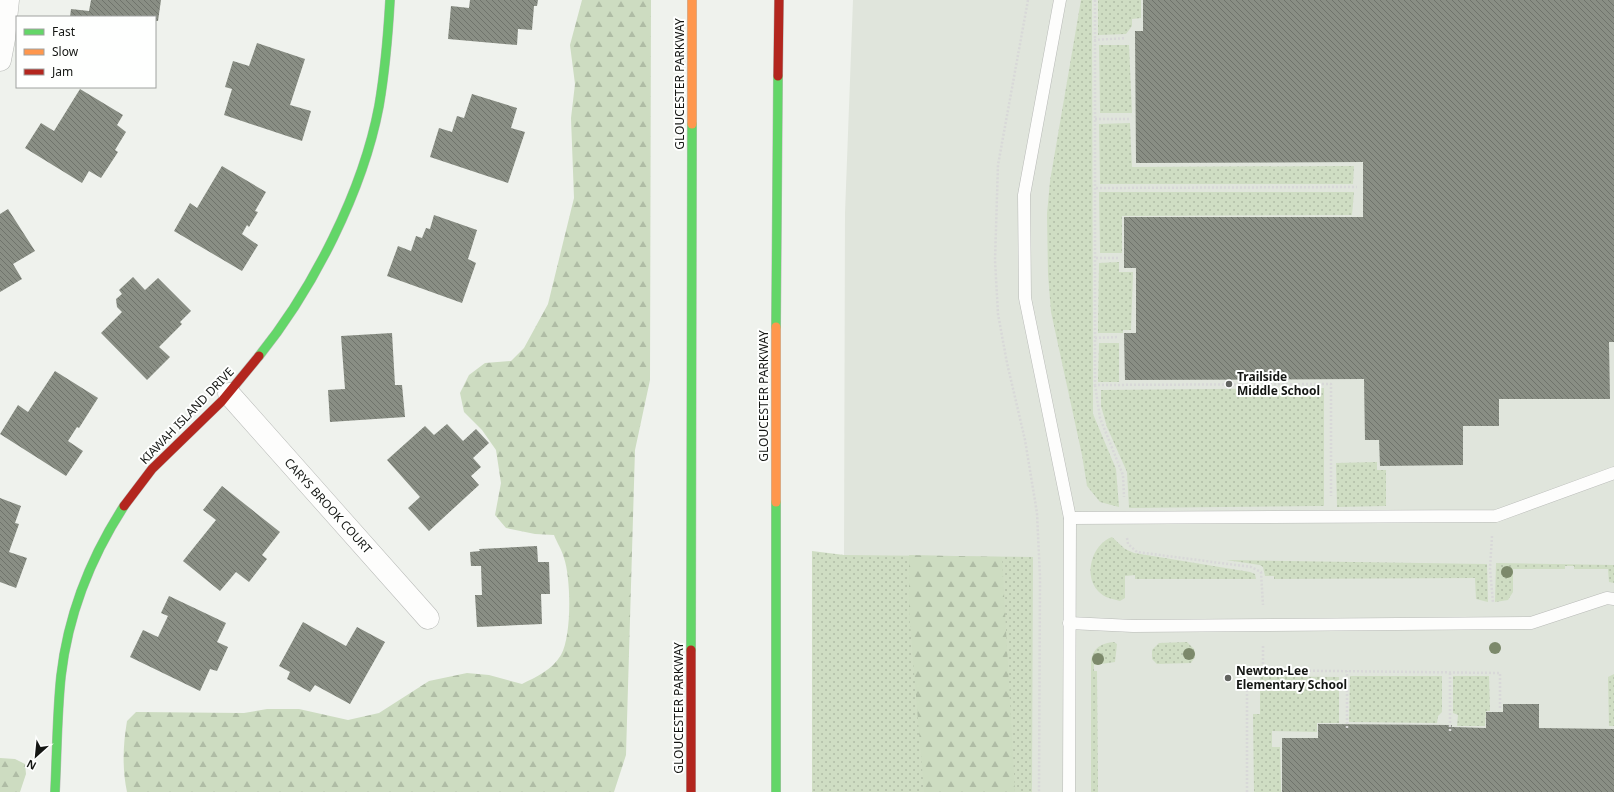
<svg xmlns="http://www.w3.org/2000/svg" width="1614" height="792" viewBox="0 0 1614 792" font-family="'Noto Sans',sans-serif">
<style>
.built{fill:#e0e5dc}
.grass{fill:url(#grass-dots)}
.forest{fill:url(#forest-firs)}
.building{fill:url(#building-back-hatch)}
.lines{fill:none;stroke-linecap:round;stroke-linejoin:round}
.lane-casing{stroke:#b8bab7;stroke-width:13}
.street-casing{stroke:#b8bab7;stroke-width:23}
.fast-casing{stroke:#b8bab7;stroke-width:10}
.slow-casing{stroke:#b8bab7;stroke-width:10}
.jam-casing{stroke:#b8bab7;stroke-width:10}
.path{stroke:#d8d8d8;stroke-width:2.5;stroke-dasharray:2 2;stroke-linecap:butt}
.lane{stroke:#fdfdfc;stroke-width:12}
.street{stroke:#fdfdfc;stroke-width:22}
.fast{stroke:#63d668;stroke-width:9}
.slow{stroke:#ff974d;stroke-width:9}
.jam{stroke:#b3261e;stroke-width:9}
.tree{fill:#7c896b}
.poi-dot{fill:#61635f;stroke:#fefffe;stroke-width:1.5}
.labels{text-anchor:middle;stroke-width:4;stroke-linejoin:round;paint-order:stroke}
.street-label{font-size:12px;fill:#141613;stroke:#fefffe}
.poi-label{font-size:12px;font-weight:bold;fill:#141613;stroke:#fefffe;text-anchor:start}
</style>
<defs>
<pattern id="grass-dots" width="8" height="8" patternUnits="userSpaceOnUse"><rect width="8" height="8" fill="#cfddc3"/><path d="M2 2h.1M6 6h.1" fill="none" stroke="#b1bda7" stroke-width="1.8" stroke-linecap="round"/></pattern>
<pattern id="forest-firs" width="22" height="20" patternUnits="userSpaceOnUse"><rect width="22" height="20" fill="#cddcc1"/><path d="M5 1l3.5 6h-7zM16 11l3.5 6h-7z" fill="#afbca5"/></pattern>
<pattern id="building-back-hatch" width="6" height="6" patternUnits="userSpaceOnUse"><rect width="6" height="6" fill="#898e84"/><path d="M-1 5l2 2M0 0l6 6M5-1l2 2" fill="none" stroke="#6f736b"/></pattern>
</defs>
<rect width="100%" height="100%" fill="#eff2ed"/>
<!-- built -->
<polygon class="built" points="853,0 1614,0 1614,792 839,792 844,555 845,213"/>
<!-- grass -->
<g class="grass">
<polygon points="1081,0 1092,0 1093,414 1116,469 1119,507 1100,502 1087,486 1082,455 1051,312 1048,274 1047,214 1050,181"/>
<polygon points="1098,0 1141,0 1141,18 1132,19 1132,26 1126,34 1098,35"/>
<polygon points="1099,45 1129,45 1132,113 1100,113"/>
<polygon points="1130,123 1132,167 1354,166 1353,184 1100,184 1099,124"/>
<polygon points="1099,192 1354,192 1352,215 1122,216 1122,253 1100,253"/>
<polygon points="1119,262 1119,272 1133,272 1131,330 1123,330 1123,333 1098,333 1099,263"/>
<polygon points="1099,343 1119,343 1119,382 1098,382"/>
<polygon points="1324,388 1324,506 1129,508 1127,472 1107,427 1101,406 1101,390"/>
<polygon points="1377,462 1377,470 1386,470 1386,506 1337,507 1336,463"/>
<path d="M1112 537 1125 549 1134 553 1250 572 1255 574 1256 579H1135V575L1125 576V598L1120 601C1113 599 1104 598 1098 591 1083 575 1092 544 1112 537Z"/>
<polygon points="812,551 844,555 1033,557 1032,792 812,792"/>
<polygon points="1226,560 1487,564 1488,602 1476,599 1475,578 1274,579 1274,576 1265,576 1263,567 1260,565"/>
<polygon points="1496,563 1614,565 1614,583 1609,582 1608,569 1574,569 1574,566 1565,566 1565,569 1513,569 1513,592 1508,600 1495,602"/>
<path d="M1114 642 1117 644 1115 662 1094 665V671H1097L1098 792H1091V660C1094 647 1102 643 1114 642Z"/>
<polygon points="1187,642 1194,649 1195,657 1191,663 1157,664 1152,659 1152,650 1159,643"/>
<polygon points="1614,674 1614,726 1609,726 1608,677"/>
<polygon points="1260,676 1339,677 1339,723 1317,723 1317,732 1272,731 1272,747 1280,747 1281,792 1254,792 1253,714 1260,714"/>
<polygon points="1350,676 1442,676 1442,712 1438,716 1437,723 1349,722"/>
<polygon points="1453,676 1489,676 1490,711 1486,711 1485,726 1457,726 1458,715 1453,713"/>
</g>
<!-- forest -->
<g class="forest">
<path d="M582 0H651L650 380 635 450 626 755 614 792H127C122 768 123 745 127 721L136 712 244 713 267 709H299L348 720 379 713 429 681 467 673 489 675 522 684C536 677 552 670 561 655 572 636 571 578 564 558 562 550 557 543 554 535L535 534 506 528 495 515 501 483 496 450 482 430 464 412 460 393 469 375 485 363 511 361 524 348 548 304 574 198 571 118 575 84 570 45Z"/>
<polygon points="909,555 1002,557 1015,792 924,792 909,611"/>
<polygon points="0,758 15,759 25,764 26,774 20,792 0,792"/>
</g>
<!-- building -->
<g class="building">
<polygon points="91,0 161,0 158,21 155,21 155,17 70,17 71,9 89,11"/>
<polygon points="470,0 538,0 537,6 534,6 532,30 518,29 517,45 448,39 451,6 469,8"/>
<polygon points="1143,0 1614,0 1614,342 1609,342 1610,399 1499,399 1499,426 1463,426 1463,465 1380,466 1379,440 1365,440 1364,379 1125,380 1124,333 1136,333 1136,268 1124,268 1124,217 1363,217 1363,162 1136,163 1135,31 1143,31"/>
<polygon points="257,43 305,59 290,105 311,111 302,141 224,115 232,89 225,87 233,61 249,66"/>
<polygon points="80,89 123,115 117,125 126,132 115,150 118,152 101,178 89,171 82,183 25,148 41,123 54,131"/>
<polygon points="472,94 517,108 511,128 525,132 508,183 430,157 439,128 452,132 457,116 464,118"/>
<polygon points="222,166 266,192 255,211 258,212 249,227 247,225 242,234 258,245 242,271 174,231 190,203 197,208"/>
<polygon points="8,209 35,251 13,264 22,279 0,292 0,214"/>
<polygon points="434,215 477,230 468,259 476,263 462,303 387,276 398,246 411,251 416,236 422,238 426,228 430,229"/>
<polygon points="133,277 145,290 158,278 191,311 180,322 182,324 159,347 170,357 147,380 101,333 122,312 117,307 116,299 122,294 119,290"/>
<polygon points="392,333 395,385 402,385 405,417 330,422 328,390 345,389 341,336"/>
<polygon points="55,371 98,398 79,428 77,427 68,441 83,451 66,476 0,434 18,405 28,412"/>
<polygon points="447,424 463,441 476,429 489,443 473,458 481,467 471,476 479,485 429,531 408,508 420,497 387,460 425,426 434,435"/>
<polygon points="222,486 280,532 262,555 267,559 249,582 236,572 220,591 183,561 216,520 203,510"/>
<polygon points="0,498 21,506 15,523 19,524 9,552 27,558 16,588 0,582"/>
<polygon points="537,546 538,562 549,562 550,594 541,594 542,624 477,627 475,595 482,595 481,566 471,566 470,552 480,551 479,549"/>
<polygon points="169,596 226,623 217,642 228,647 217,671 210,669 200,691 130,657 143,630 158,637 168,616 161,613"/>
<polygon points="303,622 346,646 357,627 385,642 350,704 315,685 310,692 287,679 290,672 279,666"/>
<polygon points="1503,704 1539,704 1539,728 1614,729 1614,792 1282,792 1282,738 1318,738 1318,724 1452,725 1452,727 1486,728 1486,712 1503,712"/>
</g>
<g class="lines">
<defs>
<g id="lane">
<polyline points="1060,0 1024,195 1025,298 1070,518 1069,792"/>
<polyline points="1070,518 1496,516 1614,473"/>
<polyline points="1069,623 1133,626 1531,623 1607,598 1614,599"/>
</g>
<g id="street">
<polyline points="0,60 4,39 8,0"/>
<polyline points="229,394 428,618"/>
</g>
<g id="fast">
<polyline points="776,327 778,76"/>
<path d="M259 356C313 289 363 191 379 106 385 71 388 36 390 0"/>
<polyline points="776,502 776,792"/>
<polyline points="691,650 692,124"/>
<path d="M55 792C57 753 57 714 61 676 68 615 91 557 124 506"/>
</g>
<g id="slow">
<polyline points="692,124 692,0"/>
<polyline points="776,327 776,502"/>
</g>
<g id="jam">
<polyline points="778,76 779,0"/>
<polyline points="124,506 152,469 222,401 259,356"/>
<polyline points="691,792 691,650"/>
</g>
</defs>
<!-- lane casing -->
<use href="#lane" class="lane-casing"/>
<!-- street casing -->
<use href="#street" class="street-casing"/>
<!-- fast casing -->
<use href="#fast" class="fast-casing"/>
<!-- slow casing -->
<use href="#slow" class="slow-casing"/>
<!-- jam casing -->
<use href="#jam" class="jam-casing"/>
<!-- path -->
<g class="path">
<polyline points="1028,0 998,165 995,260 998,314 1007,363 1025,440 1037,513 1040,577 1039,792"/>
<polyline points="1095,0 1095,385 1331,384 1331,496"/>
<polyline points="1094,40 1126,38"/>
<polyline points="1095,119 1130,119"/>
<polyline points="1096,188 1357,187"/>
<polyline points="1096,258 1119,258"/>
<polyline points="1095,338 1118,337"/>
<polyline points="1095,385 1100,418 1123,475 1124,497"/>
<polyline points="1492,536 1490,568 1493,603"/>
<polyline points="1127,538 1128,544 1137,552 1251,567 1261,572 1263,605"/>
<polyline points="1263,646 1263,670"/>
<polyline points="1450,673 1450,731"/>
<polyline points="1347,728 1347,671"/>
<polyline points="1247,792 1247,670 1500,673 1500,708"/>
</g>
<!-- lane -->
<use href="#lane" class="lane"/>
<!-- street -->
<use href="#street" class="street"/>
<!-- fast -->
<use href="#fast" class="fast"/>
<!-- slow -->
<use href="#slow" class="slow"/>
<!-- jam -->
<use href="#jam" class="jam"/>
</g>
<!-- trees -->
<g class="tree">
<circle cx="1507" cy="572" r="6"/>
<circle cx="1495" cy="648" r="6"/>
<circle cx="1189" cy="654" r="6"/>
<circle cx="1098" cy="659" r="6"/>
</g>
<!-- markers -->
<g class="poi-dot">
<circle cx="1229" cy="384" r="4"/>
<circle cx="1228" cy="678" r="4"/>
</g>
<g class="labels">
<!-- street labels -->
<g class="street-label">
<text transform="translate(680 84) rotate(-90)" y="4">GLOUCESTER PARKWAY</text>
<text transform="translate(764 396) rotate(-90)" y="4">GLOUCESTER PARKWAY</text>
<text transform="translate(187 416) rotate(-46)" y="4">KIAWAH ISLAND DRIVE</text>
<text transform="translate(328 506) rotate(48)" y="4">CARYS BROOK COURT</text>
<text transform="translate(679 708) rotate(-90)" y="4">GLOUCESTER PARKWAY</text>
</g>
<!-- poi labels -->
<g class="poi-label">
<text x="1237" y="381">Trailside<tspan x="1237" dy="14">Middle School</tspan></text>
<text x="1236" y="675">Newton-Lee<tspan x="1236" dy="14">Elementary School</tspan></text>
</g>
</g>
<!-- legend -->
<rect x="16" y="16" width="140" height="72" fill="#fefffe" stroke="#a0a2a0"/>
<rect x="24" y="29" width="20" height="6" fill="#63d668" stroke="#a0a2a0"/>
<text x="52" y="36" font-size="12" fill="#141613">Fast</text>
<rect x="24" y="49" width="20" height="6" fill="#ff974d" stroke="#a0a2a0"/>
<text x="52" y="56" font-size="12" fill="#141613">Slow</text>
<rect x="24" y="69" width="20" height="6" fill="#b3261e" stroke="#a0a2a0"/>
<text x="52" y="76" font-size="12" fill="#141613">Jam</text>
<!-- north arrow -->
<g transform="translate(36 756) rotate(207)" stroke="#fefffe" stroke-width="3" paint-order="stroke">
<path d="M0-3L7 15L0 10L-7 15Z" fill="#141613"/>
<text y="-6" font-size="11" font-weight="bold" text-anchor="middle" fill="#141613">N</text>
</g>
</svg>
